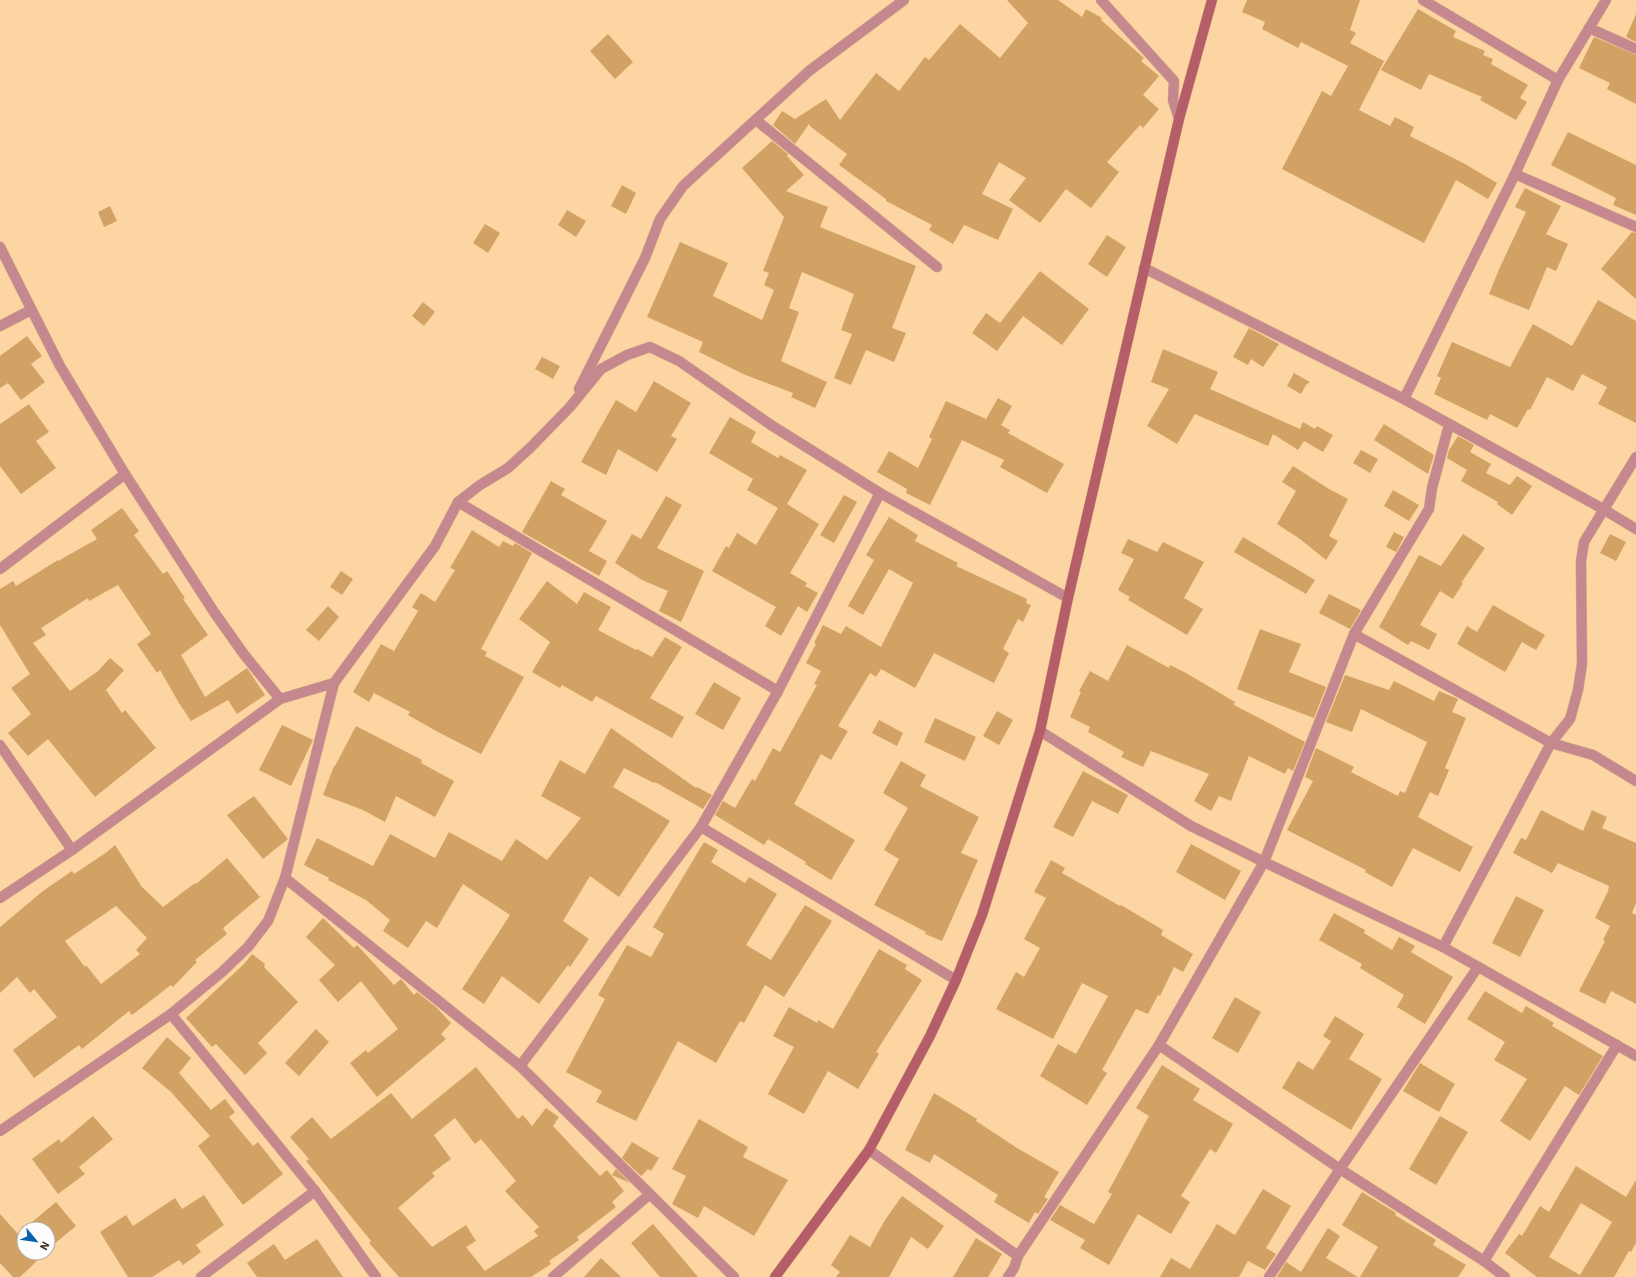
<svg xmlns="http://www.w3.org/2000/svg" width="1636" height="1277" viewBox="0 0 1636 1277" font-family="'IBM Plex Sans',sans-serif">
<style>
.building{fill:#d2a264;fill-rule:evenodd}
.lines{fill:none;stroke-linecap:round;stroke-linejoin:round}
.minor-casing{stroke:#d8b487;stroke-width:11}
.secondary-casing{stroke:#d8b487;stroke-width:11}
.minor{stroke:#c5888e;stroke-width:10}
.secondary{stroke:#b55d69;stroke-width:10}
</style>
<rect width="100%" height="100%" fill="#fcd5a3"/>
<!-- building -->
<g class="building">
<polygon points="1007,0 1058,0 1082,17 1086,9 1102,18 1101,20 1144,58 1141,61 1159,76 1143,95 1159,109 1143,128 1140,125 1107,162 1119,172 1091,208 1066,189 1040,223 1009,200 1026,178 999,162 982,194 1013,209 998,240 964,225 953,244 929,230 932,225 886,201 886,199 839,165 847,154 811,127 809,124 795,144 773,125 782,111 795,119 826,99 840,120 876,73 899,91 925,57 929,60 960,24 1000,58 1028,23"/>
<polygon points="1247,0 1360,0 1350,30 1356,33 1350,43 1384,61 1359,110 1390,126 1395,117 1414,127 1410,136 1465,164 1497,183 1488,199 1456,180 1424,243 1282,169 1322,91 1331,96 1348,66 1301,42 1298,48 1262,29 1265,22 1242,12"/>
<polygon points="1418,9 1456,31 1453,37 1485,51 1483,55 1493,59 1491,64 1528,85 1520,98 1527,102 1516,120 1480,100 1482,97 1429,74 1421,90 1381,70"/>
<polygon points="1636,14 1636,42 1626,37"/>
<polygon points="608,34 633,62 615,79 590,51"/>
<polygon points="1594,37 1636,55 1636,104 1607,89 1610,83 1579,68"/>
<polygon points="1568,132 1636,165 1636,215 1613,205 1616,198 1551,165"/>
<polygon points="772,141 788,154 787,156 804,175 786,191 828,207 820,227 916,266 892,328 906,333 894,362 866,350 851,385 834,378 852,334 841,330 854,294 802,272 789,308 799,312 781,361 827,382 815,408 791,397 793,393 743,374 699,352 703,342 647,317 680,242 728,263 713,296 762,320 774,290 764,285 769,273 763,271 784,217 742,168"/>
<polygon points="622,185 636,193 626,214 611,206"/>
<polygon points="1525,188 1561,206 1546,234 1568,244 1556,271 1547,267 1529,310 1489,294 1500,267 1526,212 1515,207"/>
<polygon points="110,206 117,221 104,227 98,212"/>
<polygon points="567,210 586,221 576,237 558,225"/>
<polygon points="485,224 500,233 488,253 473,243"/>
<polygon points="1632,232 1636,233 1636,299 1601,269"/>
<polygon points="1107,235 1126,247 1107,277 1088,264"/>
<polygon points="1040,271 1089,309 1062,345 1023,316 997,351 972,333 986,313 1000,323"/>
<polygon points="1598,300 1636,321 1636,423 1598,404 1607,387 1582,374 1573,391 1547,377 1530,410 1528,409 1517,428 1490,414 1487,420 1434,394 1441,378 1437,376 1452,342 1510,367 1533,324 1572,346"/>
<polygon points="423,302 435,312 424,326 412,316"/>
<polygon points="1249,328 1279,344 1263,367 1251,359 1248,365 1233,357"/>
<polygon points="27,336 42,356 31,364 45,382 21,400 8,383 0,388 0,356"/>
<polygon points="1163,349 1218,372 1210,389 1300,429 1303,422 1315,429 1317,426 1333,435 1323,452 1304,441 1298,450 1273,434 1268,446 1195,414 1177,444 1147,426 1169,389 1151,382"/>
<polygon points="542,357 560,366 553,379 535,369"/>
<polygon points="1294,373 1310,382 1306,385 1301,394 1287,386"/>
<polygon points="654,381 691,403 671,436 677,439 657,472 618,449 606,475 581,462 616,400 636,412"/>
<polygon points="998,398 1012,406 1001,425 1010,430 1008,433 1064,464 1047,493 1000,467 1004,460 962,440 930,505 906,493 907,489 877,472 889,451 918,468 932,439 929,437 946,401 986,419"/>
<polygon points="29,404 49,432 36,441 56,468 21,494 0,466 0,424"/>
<polygon points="730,417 756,432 751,442 778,458 780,455 807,470 787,504 819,524 790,573 807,583 805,586 818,593 807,612 798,606 781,636 765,626 776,607 712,571 726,546 729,548 737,533 756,545 778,508 747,490 753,479 709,453"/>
<polygon points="1384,424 1434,455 1428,474 1374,440"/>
<polygon points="1458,436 1474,445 1470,452 1491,464 1486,473 1510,485 1517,476 1532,486 1512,515 1497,504 1498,502 1461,481 1467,470 1447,458 1449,450"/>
<polygon points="1361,450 1378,459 1370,473 1353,463"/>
<polygon points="1293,466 1329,489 1348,499 1329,536 1338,541 1326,560 1300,539 1277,524 1296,491 1282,482"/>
<polygon points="551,481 565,489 561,495 607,521 589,551 607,561 599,576 522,532"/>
<polygon points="1393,490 1419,505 1409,521 1384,506"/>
<polygon points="844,495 857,502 834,543 820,535"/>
<polygon points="666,496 682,505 657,548 704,571 681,622 659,611 668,591 642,580 615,563 632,534 641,539"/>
<polygon points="122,508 139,531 134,535 163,574 167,571 185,598 183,599 208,635 181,655 205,697 247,668 265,695 237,714 228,700 191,721 179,703 160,670 157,673 137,644 151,634 118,585 89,601 88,598 41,628 46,635 33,643 70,691 98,671 110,658 124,670 106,690 122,713 125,710 156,748 95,797 48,739 28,756 8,733 31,714 11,688 30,674 0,625 0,589 13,581 16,586 58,560 58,561 97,539 91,530"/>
<polygon points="889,517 918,535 915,541 958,563 956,566 1027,599 1026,603 1031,605 1023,622 1018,619 1003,649 1009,653 994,683 934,653 915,688 881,669 876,677 870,673 838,726 848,731 831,760 821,754 794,804 855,840 831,880 805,864 806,862 768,839 764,845 715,815 723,801 735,808 752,779 755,781 773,748 780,752 817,685 814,684 821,671 806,663 816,644 814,643 823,625 841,634 846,626 881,647 913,583 889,569 863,615 848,606 874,560 866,555"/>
<polygon points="472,530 499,547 503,541 513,546 515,543 532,553 481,649 487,652 485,656 524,677 481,754 438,732 408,715 410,712 374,693 369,702 353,692 381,644 394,651 418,611 412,607 421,593 435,602 455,570 450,568"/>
<polygon points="1394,532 1404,537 1396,552 1386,547"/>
<polygon points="1463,534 1485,548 1461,583 1463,583 1453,599 1440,591 1420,625 1437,634 1429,650 1411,641 1408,645 1379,627 1419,555 1441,566"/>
<polygon points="1610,534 1626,542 1616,561 1600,553"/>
<polygon points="1243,537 1315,580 1306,594 1234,552"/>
<polygon points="1128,539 1157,552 1163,542 1204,562 1184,598 1203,609 1187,635 1128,600 1130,597 1118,590 1134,559 1121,553"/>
<polygon points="341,571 353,579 342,595 330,587"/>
<polygon points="547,581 577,604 584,592 611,607 598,630 636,650 637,649 652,657 665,637 682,647 650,698 684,717 672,738 596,696 592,702 562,685 560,688 532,672 550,642 519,619"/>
<polygon points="1329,594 1361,610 1350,629 1319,613"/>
<polygon points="1493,605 1545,635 1536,650 1522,642 1505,672 1457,644 1467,626 1477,632"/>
<polygon points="328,606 339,617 319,641 306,630"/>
<polygon points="1260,629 1301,644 1289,672 1326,687 1314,718 1237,689"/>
<polygon points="1127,645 1169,668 1170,665 1186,673 1235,702 1234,705 1305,742 1293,771 1288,768 1285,774 1249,756 1231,801 1219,796 1211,811 1194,801 1209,774 1151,751 1143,767 1121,757 1124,752 1088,732 1090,727 1070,717 1081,692 1079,691 1090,671 1108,681"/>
<polygon points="1345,675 1389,690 1394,681 1434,701 1439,691 1458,699 1452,712 1466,718 1445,768 1449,770 1438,796 1430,792 1418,817 1473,847 1460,872 1413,848 1392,887 1365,872 1366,870 1287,830 1313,781 1305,777 1316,748 1354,767 1351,772 1398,796 1400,791 1405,793 1427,742 1361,709 1352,732 1326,722"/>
<polygon points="714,682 741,698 723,730 695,714"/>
<polygon points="997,711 1013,720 999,745 983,736"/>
<polygon points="935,718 976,737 965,761 924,742"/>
<polygon points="879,720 903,733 897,746 872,733"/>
<polygon points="282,725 313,740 291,786 259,770"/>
<polygon points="356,726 422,760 421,763 454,781 435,817 396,796 385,822 363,810 323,795 334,766 335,766"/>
<polygon points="611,728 696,788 697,787 712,795 703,809 655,782 654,783 624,768 613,787 670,821 619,897 590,876 563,921 589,939 570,967 568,965 539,1004 502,976 484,1004 462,989 510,915 463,884 437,928 426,921 408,948 383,931 390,920 366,900 328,880 329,878 304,865 317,838 373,866 390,834 435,858 449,832 502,861 516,839 547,860 581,818 541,796 560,760 585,774"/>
<polygon points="901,761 926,775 920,786 979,817 961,853 978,860 942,941 925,934 926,932 874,905 899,859 884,850 908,808 883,793"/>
<polygon points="1083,771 1128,795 1118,814 1092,801 1073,837 1053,827"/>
<polygon points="254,796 288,839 263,859 227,815"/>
<polygon points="1541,810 1583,831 1592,810 1607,817 1602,828 1636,843 1636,903 1632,913 1636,915 1636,1004 1611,991 1605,1004 1579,991 1605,941 1603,940 1610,926 1595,918 1608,891 1609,886 1558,863 1552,873 1513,853 1521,838 1526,840"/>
<polygon points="704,842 718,850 711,862 745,883 749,877 777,894 746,945 771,960 805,905 832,921 784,997 765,985 744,1023 740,1021 716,1063 678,1041 636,1121 596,1102 602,1091 566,1072 605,999 598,995 627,945 651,957 664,934 653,927"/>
<polygon points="1191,844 1241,871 1225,900 1176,872"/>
<path d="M115 845 142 887 163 907 195 883 196 884 227 858 260 897 223 928 227 934 195 960 197 962 173 987 171 985 132 1015 129 1011 82 1049 79 1045 34 1078 13 1050 57 1017 34 989 30 993 17 977 0 993V927L43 891 72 871 74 874 107 852ZM116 906 147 938 136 950 140 954 101 984 86 965 85 967 65 941Z"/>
<polygon points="1051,860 1065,868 1062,873 1120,906 1121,905 1163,930 1161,935 1193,954 1183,972 1174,967 1160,996 1158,995 1148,1014 1136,1009 1102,1070 1107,1073 1087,1105 1040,1076 1058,1044 1076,1054 1108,996 1082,983 1053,1039 996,1009 1016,972 1024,977 1040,948 1024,939 1046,898 1034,892"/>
<polygon points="1516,896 1544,910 1520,957 1492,943"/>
<polygon points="1334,913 1365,930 1364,933 1392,950 1399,937 1415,946 1411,952 1453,977 1425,1024 1397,1007 1404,995 1360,968 1362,964 1319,940"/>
<polygon points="323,918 354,948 357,945 394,985 401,979 414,995 417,992 436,1007 451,1023 441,1034 446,1039 377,1097 350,1063 366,1050 368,1053 398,1029 361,981 338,1002 319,980 335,965 306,937"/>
<polygon points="879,949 907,965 905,969 922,980 876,1052 879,1054 858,1089 828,1071 804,1114 768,1094 794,1047 773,1036 789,1007 817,1023 818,1020 833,1029"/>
<polygon points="252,954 265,964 264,967 298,1002 258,1043 267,1053 245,1075 216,1044 212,1047 186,1018 245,963"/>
<polygon points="1485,991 1522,1013 1526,1006 1554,1023 1552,1026 1603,1056 1579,1095 1565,1086 1530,1141 1500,1121 1527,1079 1494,1060 1505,1042 1467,1019"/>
<polygon points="1235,997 1261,1012 1238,1053 1212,1038"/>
<polygon points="1335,1016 1364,1034 1349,1059 1382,1079 1351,1130 1282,1088 1298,1061 1313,1070 1331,1041 1323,1036"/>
<polygon points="316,1029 329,1042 299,1076 285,1063"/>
<polygon points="167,1037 191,1058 179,1073 211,1110 225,1099 235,1112 229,1117 253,1146 258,1142 283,1174 243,1205 198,1146 210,1136 171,1092 142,1068"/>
<polygon points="1420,1063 1455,1084 1439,1112 1403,1091"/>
<polygon points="1162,1065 1200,1089 1193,1100 1233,1124 1216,1153 1210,1149 1181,1196 1190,1202 1171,1234 1138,1214 1109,1265 1080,1248 1085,1240 1050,1220 1060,1205 1094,1224 1112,1194 1108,1192 1149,1116 1136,1108"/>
<path d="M476 1067 518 1119 523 1115 532 1126 546 1108 559 1117 553 1126 600 1176 607 1170 624 1191 612 1202 616 1207 577 1237 579 1240 549 1261 551 1264 531 1277H399L369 1243 371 1241 306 1161 309 1159 290 1137 312 1117 331 1139 391 1093 412 1119ZM455 1118 475 1144 481 1139 516 1181 505 1191 539 1227 534 1231 538 1236 485 1271 466 1247 476 1241 466 1225 432 1247 398 1208 435 1176 432 1173 451 1159 434 1135Z"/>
<polygon points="934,1093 977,1119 976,1121 1017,1148 1059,1172 1044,1197 1048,1199 1038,1214 1035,1212 1029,1223 994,1202 998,1195 934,1154 930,1163 905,1150"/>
<polygon points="93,1116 113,1139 79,1167 85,1174 58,1194 32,1159 59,1139 61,1143"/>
<polygon points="1440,1116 1468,1132 1436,1185 1409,1169"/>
<polygon points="699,1119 748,1147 743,1157 788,1180 754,1236 704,1206 698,1218 672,1204 686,1176 672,1169"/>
<polygon points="632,1142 659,1158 651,1171 648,1169 641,1176 622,1158"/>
<path d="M1576 1166 1626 1197 1636 1180V1243L1631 1252 1629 1251 1614 1277H1537L1505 1253 1519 1234 1522 1236 1540 1206 1549 1212ZM1581 1203 1612 1222 1580 1275 1549 1257Z"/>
<polygon points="616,1169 630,1183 612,1175"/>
<polygon points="1263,1189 1291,1206 1266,1248 1276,1254 1265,1270 1248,1261 1239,1277 1160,1277 1171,1258 1190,1269 1217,1224 1235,1235"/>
<polygon points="1362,1192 1396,1213 1395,1215 1436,1240 1433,1245 1466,1265 1458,1277 1360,1277 1378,1247 1342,1225"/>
<polygon points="204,1195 224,1225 196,1245 201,1252 183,1265 179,1260 152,1277 128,1277 100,1232 126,1215 133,1226 175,1198 182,1209"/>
<polygon points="902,1196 944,1226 928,1249 911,1237 889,1277 836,1277 840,1272 831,1265 850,1235 870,1247 885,1220"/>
<polygon points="56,1202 76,1226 48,1249 48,1229 24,1229 24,1253 43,1253 39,1256 40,1258 20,1277 13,1277 0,1263 0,1214 18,1234"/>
<polygon points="653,1224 665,1238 698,1277 660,1277 631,1243"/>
<polygon points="1328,1228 1340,1236 1326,1258 1358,1277 1277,1277 1286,1262 1301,1272"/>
<polygon points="976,1238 1002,1254 988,1277 953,1277"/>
<polygon points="317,1239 343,1277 257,1277 247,1263 274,1244 285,1260"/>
<polygon points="601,1258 621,1277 584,1277"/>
</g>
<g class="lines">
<defs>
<g id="minor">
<polyline points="1101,0 1174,81 1173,100 1179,119"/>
<polyline points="1423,0 1558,80"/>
<polyline points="1589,28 1636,49"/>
<polyline points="756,120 937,267"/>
<polyline points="1515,174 1636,227"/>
<polyline points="0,247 60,366 125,474 214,612 243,653 280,699 334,683 435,546 458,502 480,485 508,468 530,448 570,407 601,369 627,355 650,347 679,361 771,425 880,493 1068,598"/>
<polyline points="1144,268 1404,399 1603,509 1636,529"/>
<polyline points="0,326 31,310"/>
<polyline points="579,389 645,258 660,219 683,186 809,71 904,0"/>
<polyline points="1404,399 1515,174 1558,80 1606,0"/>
<polyline points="458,502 778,691"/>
<polyline points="0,569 125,474"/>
<polyline points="1354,634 1551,743 1593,755 1636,781"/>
<polyline points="1040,731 1191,826 1264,862 1443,947 1636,1056"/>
<polyline points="0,745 72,850"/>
<polyline points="701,827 956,980"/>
<polyline points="285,878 520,1066 734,1277"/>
<polyline points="0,898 72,850 280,699"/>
<polyline points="1443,947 1551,743 1570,719 1578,690 1582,664 1581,561 1584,542 1636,457"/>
<polyline points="171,1014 315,1191 376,1277"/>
<polyline points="1159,1045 1340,1169 1484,1261 1505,1277"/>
<polyline points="520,1066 701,827 778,691 880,493"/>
<polyline points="0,1131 171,1014 222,972 248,947 268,921 285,878 334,683"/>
<polyline points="869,1150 1018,1256"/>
<polyline points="1484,1261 1617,1045"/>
<polyline points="201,1277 315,1191"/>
<polyline points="553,1277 650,1194"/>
<polyline points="1008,1277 1014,1268 1018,1256 1159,1045 1264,862 1354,634 1429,509 1432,488 1449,425"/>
<polyline points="1269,1277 1340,1169 1478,967"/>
</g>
<polyline id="secondary" points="775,1277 869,1150 930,1036 956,980 982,915 1040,731 1068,598 1179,119 1212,0"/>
</defs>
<!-- minor casing -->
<use href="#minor" class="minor-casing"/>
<!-- secondary casing -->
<use href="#secondary" class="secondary-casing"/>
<!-- minor -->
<use href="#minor" class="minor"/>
<!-- secondary -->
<use href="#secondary" class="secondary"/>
</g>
<!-- north arrow -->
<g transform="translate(36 1241) rotate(119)"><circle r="19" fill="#fdfdfd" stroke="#b4aca1"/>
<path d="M0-3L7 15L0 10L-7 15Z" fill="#0960ae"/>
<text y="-6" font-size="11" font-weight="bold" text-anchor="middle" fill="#463218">N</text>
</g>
</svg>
